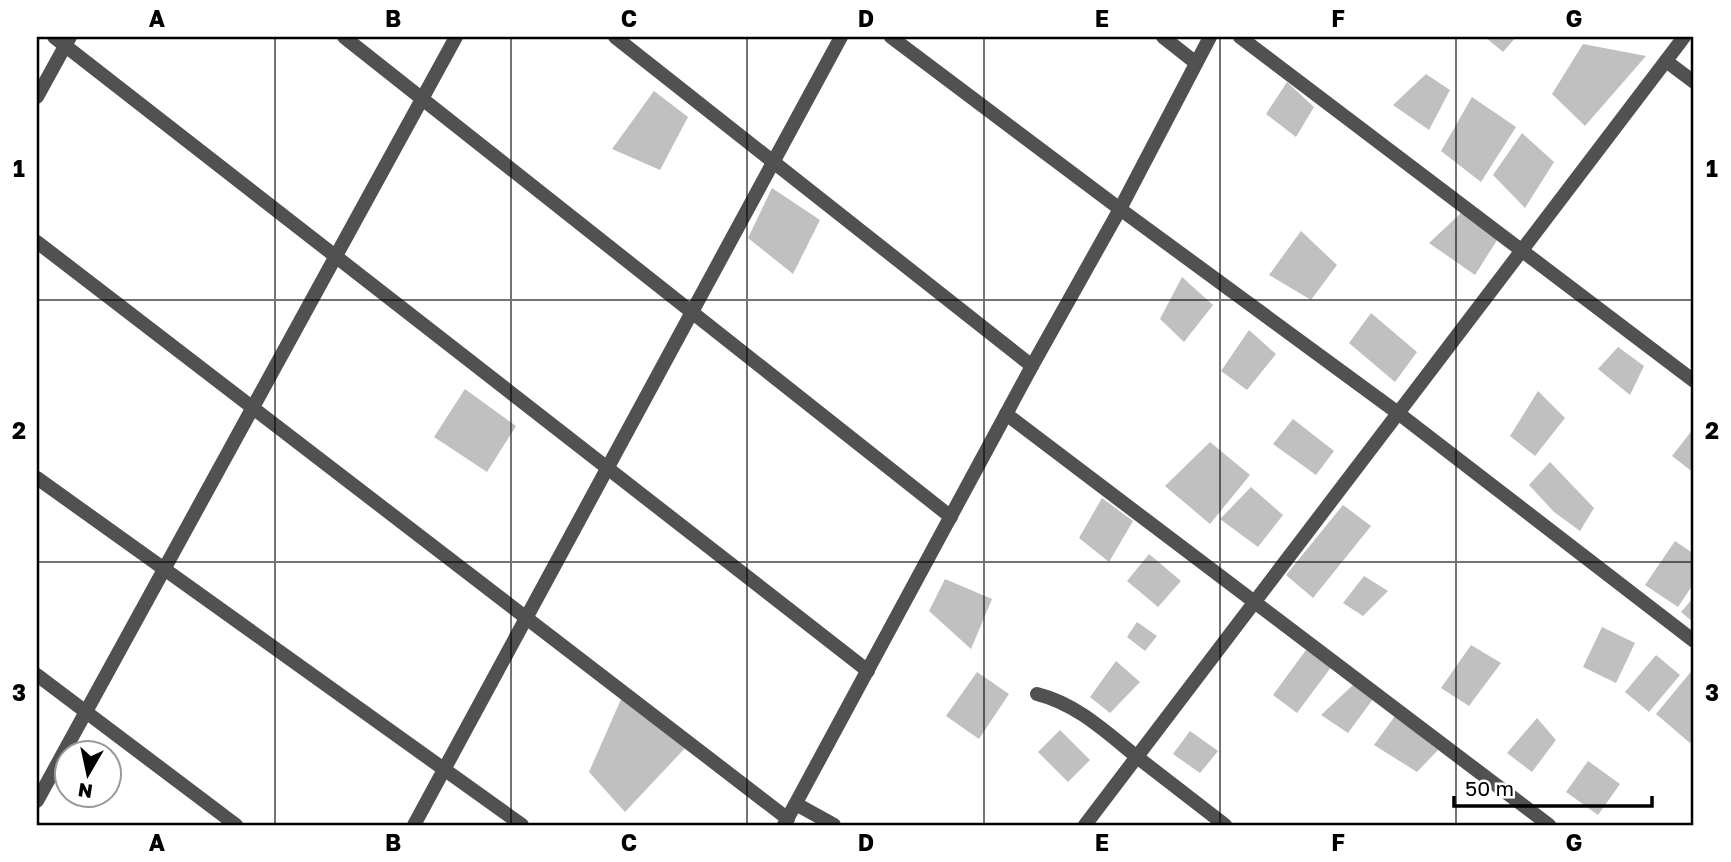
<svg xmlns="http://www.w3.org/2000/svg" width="1731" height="862" viewBox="0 0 1731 862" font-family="'Golos Text',sans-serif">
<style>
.building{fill:#c0c0c0}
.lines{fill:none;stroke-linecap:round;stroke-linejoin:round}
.service{stroke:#515151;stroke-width:14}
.minor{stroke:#515151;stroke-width:14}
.grid{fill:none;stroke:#000;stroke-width:2;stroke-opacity:0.55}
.neatline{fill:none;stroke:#000;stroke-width:2.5}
.grid-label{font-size:23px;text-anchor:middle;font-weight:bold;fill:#000}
</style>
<rect width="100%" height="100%" fill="#fff"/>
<!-- building -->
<g class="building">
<polygon points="1485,37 1516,37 1503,52"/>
<polygon points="1583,44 1646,56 1585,126 1552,94"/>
<polygon points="1426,74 1450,90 1429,130 1393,105"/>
<polygon points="1287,82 1314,107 1296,137 1266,114"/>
<polygon points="654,91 688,117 660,170 612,149"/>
<polygon points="1472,97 1516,127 1481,182 1441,151"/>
<polygon points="1522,133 1554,162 1525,208 1493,175"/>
<polygon points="772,188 820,220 793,274 748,238"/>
<polygon points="1462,212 1499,237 1475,275 1429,243"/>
<polygon points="1301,231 1337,265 1311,300 1269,275"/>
<polygon points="1182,277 1213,305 1184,342 1160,319"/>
<polygon points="1371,313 1417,352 1395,382 1349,343"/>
<polygon points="1249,330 1276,354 1247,390 1221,371"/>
<polygon points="1618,347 1644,366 1630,395 1598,369"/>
<polygon points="465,389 516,426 487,472 434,437"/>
<polygon points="1538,391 1565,418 1535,456 1510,436"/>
<polygon points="1293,419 1334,451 1316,475 1273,444"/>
<polygon points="1694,428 1694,473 1672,456"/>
<polygon points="1210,442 1250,475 1210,524 1165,486"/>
<polygon points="1550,462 1594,508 1580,531 1554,512 1529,485"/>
<polygon points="1251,487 1283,515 1258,547 1220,519"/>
<polygon points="1102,498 1133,521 1109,562 1079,538"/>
<polygon points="1343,505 1371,526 1313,598 1286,575"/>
<polygon points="1675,541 1694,554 1694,583 1678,607 1645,585"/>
<polygon points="1149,554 1181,581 1158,607 1127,581"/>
<polygon points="1364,576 1388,591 1363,616 1343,603"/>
<polygon points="945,579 992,599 971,649 929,611"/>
<polygon points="1694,597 1694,623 1681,612"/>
<polygon points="1137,622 1157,636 1145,651 1127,637"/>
<polygon points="1602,627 1635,643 1616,683 1583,667"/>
<polygon points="1471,645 1501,663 1469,706 1441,688"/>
<polygon points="1306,650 1332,666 1297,713 1273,695"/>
<polygon points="1656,655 1680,675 1649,712 1625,692"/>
<polygon points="1116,661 1140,682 1110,713 1090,697"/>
<polygon points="1694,668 1694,738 1690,743 1656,714"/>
<polygon points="977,672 1009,694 979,739 946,716"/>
<polygon points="1353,685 1376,695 1348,733 1321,715"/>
<polygon points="622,697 686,747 625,812 589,772"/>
<polygon points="1395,716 1438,750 1417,772 1374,745"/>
<polygon points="1537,718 1556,740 1532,772 1507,753"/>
<polygon points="1060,730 1090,760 1068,782 1038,752"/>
<polygon points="1190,731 1218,751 1200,773 1173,754"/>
<polygon points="1588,761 1620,784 1598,815 1566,792"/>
</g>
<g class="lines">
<!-- service -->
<path class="service" d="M1037 694C1077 704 1106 732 1137 757"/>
<!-- minor -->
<g class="minor">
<polyline points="54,37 868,671"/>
<polyline points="344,37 951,517"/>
<polyline points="615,37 1032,366"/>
<polyline points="891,37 1120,209 1398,413 1694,641"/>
<polyline points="1163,37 1196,63"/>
<polyline points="1240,37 1694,381"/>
<polyline points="1666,61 1694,82"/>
<polyline points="37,97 70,37"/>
<polyline points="37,242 788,819"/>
<polyline points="1006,414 1549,825"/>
<polyline points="37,478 522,825"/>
<polyline points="37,675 236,825"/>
<polyline points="1137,757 1225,825"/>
<polyline points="37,801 456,37"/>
<polyline points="796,804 834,825"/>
<polyline points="414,825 841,37"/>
<polyline points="784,825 1032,366 1120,209 1210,37"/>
<polyline points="1085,825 1684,37"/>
</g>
</g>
<!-- grid -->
<path class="grid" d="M275 37V825M511 37V825M747 37V825M984 37V825M1220 37V825M1456 37V825M37 300H1694M37 562H1694"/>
<!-- border -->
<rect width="1731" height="862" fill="none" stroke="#ffffff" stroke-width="77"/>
<!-- north arrow -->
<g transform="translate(88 774) rotate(189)"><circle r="33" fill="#ffffff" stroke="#999999" stroke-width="2"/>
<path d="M0-5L12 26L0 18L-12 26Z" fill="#000000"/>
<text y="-10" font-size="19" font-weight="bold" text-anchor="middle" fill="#000000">N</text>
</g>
<!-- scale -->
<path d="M1454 796v10h198v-10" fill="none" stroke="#000000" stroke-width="3.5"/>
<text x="1465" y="796" font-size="21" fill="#000000" stroke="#ffffff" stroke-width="5" paint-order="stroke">50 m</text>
<rect x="38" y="38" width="1654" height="786" class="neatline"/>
<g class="grid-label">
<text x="157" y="27">A</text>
<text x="393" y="27">B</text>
<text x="629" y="27">C</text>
<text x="866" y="27">D</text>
<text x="1102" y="27">E</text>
<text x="1338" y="27">F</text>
<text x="1574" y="27">G</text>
<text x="19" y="177">1</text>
<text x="1712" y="177">1</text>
<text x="19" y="439">2</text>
<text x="1712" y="439">2</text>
<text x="19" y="701">3</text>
<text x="1712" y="701">3</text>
<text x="157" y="851">A</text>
<text x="393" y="851">B</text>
<text x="629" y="851">C</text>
<text x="866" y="851">D</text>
<text x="1102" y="851">E</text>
<text x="1338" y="851">F</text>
<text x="1574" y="851">G</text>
</g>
</svg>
